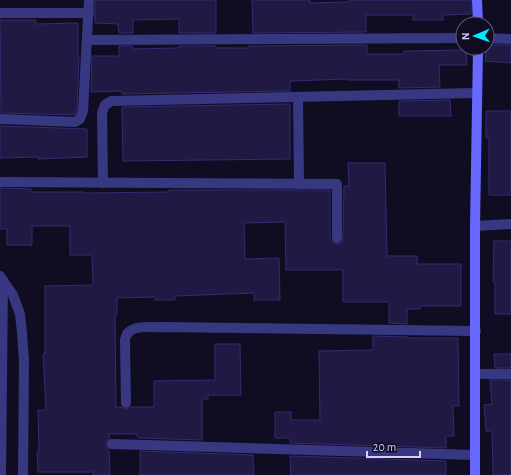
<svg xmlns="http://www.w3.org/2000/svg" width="511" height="475" viewBox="0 0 511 475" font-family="'Alegreya Sans',sans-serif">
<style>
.building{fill:#201944;stroke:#362b70}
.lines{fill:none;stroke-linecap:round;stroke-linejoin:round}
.street{stroke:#383882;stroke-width:10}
.secondary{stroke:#6668ff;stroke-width:10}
</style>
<rect width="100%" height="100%" fill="#100d23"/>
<!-- building -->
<g class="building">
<polygon points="95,0 216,0 216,33 179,33 179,19 133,20 133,33 119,33 118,24 95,23"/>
<polygon points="252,0 310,0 310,3 349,2 349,0 471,0 471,14 443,15 443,20 413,20 413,15 366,15 366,32 253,33"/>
<polygon points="0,20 36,20 36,24 78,23 78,56 79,56 77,110 75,115 1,113"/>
<polygon points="367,45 367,54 404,54 404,51 466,50 467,65 439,65 440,87 399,88 399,80 347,80 347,79 290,81 290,91 122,94 121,91 91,92 92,56 119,56 119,46 133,46 133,49 179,48 179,46 216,46 216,48 249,48 249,46 253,46"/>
<polygon points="487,45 511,45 511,63 485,61"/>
<polygon points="450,100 451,116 399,116 399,101"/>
<polygon points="290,104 290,159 123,161 122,107"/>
<polygon points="486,111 511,111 511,195 489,195 489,138 486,138"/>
<polygon points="0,126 87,129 87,157 38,159 38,157 0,158"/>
<polygon points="348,163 385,163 387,256 417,256 417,264 461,264 461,306 420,306 420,309 407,309 407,324 389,323 389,302 343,302 343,270 286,270 285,222 244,223 245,259 279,258 280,300 254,300 254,293 175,296 175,300 155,300 155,297 117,298 117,315 115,315 116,407 121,407 126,409 131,407 154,407 154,381 215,380 215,344 240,344 241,395 208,395 208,399 202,399 202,440 140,438 137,437 137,434 109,434 109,438 106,444 109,450 110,475 93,475 93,472 38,472 37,452 39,452 38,410 46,410 43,354 45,354 45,286 93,285 92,255 70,255 70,226 32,226 32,245 7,245 7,229 0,229 0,188 31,189 31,192 84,192 84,193 169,192 169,190 330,190 330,238 333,243 337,244 342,242 343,238 344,186 349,186"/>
<polygon points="494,241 511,241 511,314 495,314 495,282 493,282"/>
<polygon points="373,336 408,337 408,338 458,338 459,406 453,406 454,436 446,436 446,448 290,443 290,438 275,438 275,412 291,412 291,420 320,420 319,351 373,350"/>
<polygon points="494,354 511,354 511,368 495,368"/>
<polygon points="490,380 511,380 511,475 493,475 492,431 486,431 484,405 492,404"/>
<polygon points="140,451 253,455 254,475 140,475"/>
<polygon points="290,456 446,461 446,475 291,475"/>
</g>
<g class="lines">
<!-- street -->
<g class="street">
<polyline points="0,13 89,13"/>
<polyline points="487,38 511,39"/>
<polyline points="88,40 463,38"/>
<polyline points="298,98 299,184"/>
<polyline points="0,119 75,122 80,119 83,111 89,0"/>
<polyline points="0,182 337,184 337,238"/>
<polyline points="103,183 102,113 105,105 111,101 476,93"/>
<polyline points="475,226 511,224"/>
<polyline points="0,276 13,295 20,314 22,333 24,361 23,475"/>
<polyline points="475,374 511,374"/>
<path d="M126 403 125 340C127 323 150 328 162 327L476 331"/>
<polyline points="112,444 475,455"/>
<polyline points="1,475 3,280"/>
</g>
<!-- secondary -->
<g class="secondary">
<polyline points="477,0 478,24"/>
<polyline points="475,475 475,226 478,48"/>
</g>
</g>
<!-- north arrow -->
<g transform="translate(475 36) rotate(268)"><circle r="19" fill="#100d23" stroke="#5e5b7b"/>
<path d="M0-3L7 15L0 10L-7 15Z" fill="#00ebfa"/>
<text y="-6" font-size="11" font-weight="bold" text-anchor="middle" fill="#d3cfff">N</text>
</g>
<!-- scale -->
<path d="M367 451v6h53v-6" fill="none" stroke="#d3cfff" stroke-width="2"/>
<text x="373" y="451" font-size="12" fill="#d3cfff" stroke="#100d23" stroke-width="3" paint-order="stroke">20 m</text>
</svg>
